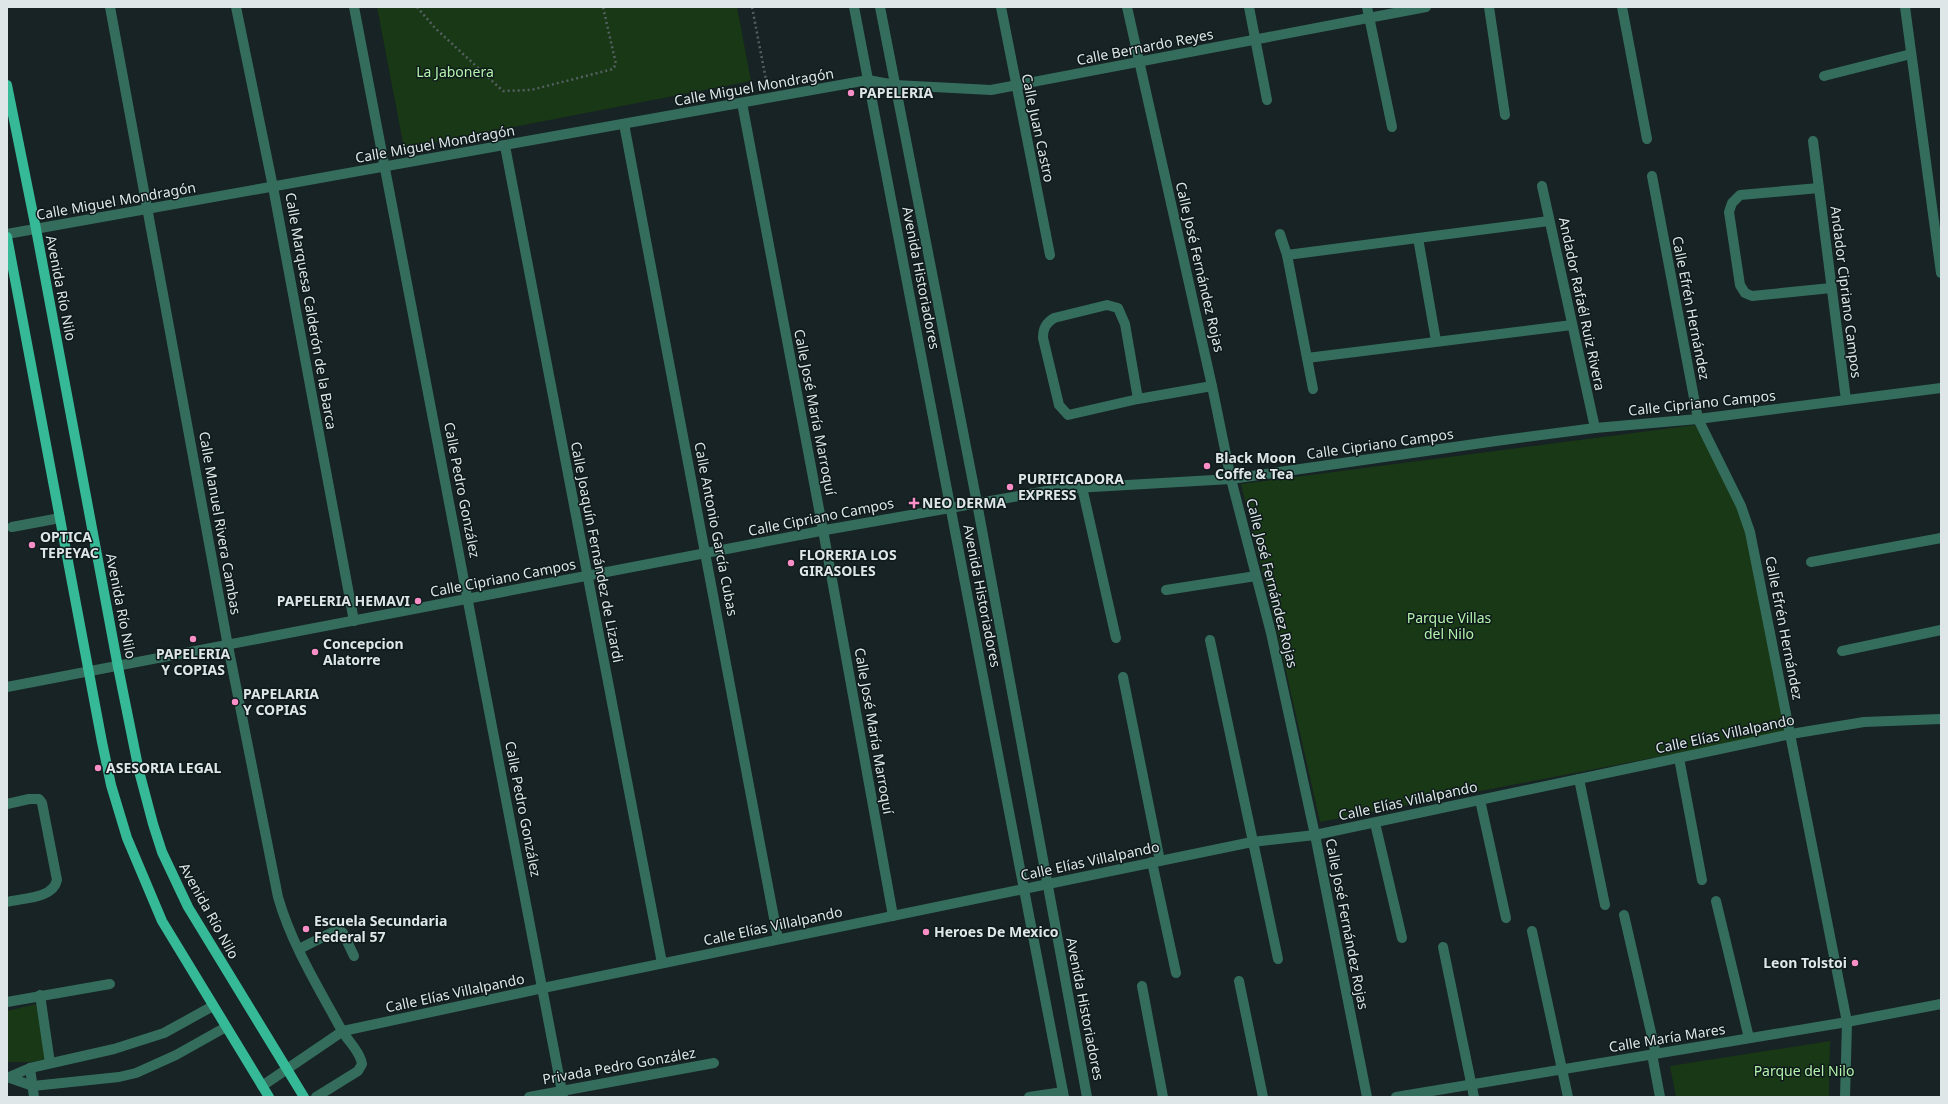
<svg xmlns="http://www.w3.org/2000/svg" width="1948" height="1104" viewBox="0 0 1948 1104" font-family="'Noto Sans',sans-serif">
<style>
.green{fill:#193816}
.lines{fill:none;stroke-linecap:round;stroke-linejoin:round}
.path{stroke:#556061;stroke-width:2.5;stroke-dasharray:2 3;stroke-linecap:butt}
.minor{stroke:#356d5c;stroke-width:10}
.major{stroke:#35b997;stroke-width:10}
.poi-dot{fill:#fa8fc8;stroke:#0e1a1b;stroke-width:1.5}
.labels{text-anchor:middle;stroke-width:3;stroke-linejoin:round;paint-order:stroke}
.street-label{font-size:14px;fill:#dee6e7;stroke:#0e1a1b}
.park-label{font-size:14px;fill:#b4f3ac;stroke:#0e1a1b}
.poi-label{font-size:14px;font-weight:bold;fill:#dee6e7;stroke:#0e1a1b;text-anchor:start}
</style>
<rect width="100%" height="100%" fill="#172324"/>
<!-- green -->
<g class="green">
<polygon points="377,7 737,7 751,81 404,148"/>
<polygon points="1695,425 1743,516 1787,732 1320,822 1276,627 1241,484"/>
<polygon points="36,1004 47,1059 31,1062 7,1062 7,1011"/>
<polygon points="1830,1041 1829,1097 1676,1097 1670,1066"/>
</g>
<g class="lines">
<!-- path -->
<g class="path">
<polyline points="417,7 435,28 503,91 531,90 613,69 616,64 603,7"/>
<polyline points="752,7 767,85"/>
</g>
<!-- minor -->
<g class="minor">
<path d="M110 7 228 646 278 897C291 943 318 987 341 1029 347 1040 357 1048 361 1060L362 1064 358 1071 316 1097"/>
<polyline points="236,7 273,187 354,621"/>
<polyline points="354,7 563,1097"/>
<polyline points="854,7 1064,1097"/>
<polyline points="880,7 977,503 1087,1097"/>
<polyline points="1001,7 1050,255"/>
<polyline points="1127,7 1212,386 1231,479 1271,633 1315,835 1367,1097"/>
<polyline points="1249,7 1267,100"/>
<polyline points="1367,7 1392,127"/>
<polyline points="1489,7 1505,115"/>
<polyline points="1622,7 1647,139"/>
<polyline points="1905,7 1941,273"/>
<polyline points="1824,76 1911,54"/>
<polyline points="742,103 823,530 893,916"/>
<polyline points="624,124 778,939"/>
<polyline points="1813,141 1846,400"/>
<polyline points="505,146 662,963"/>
<polyline points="1652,176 1698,419 1741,506 1750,532 1847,1022 1845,1097"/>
<polyline points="1542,186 1595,428"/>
<polyline points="1819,188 1740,195 1732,203 1729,212 1740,285 1745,293 1752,296 1831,288"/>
<polyline points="7,234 868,80 895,85 991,90 1426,7"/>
<polyline points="1280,234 1287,255 1313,389"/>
<polyline points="1418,238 1436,341"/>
<polyline points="1287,255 1549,221"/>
<polyline points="1307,358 1572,325"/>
<path d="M1138 399 1125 324 1118 308 1107 305 1054 318C1046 323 1043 328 1043 338L1059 405 1068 415 1138 399 1212 386"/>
<polyline points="1082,487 1116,638"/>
<polyline points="12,527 60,518"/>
<polyline points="1811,562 1941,538"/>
<polyline points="1166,590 1256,576"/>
<polyline points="1210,640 1278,959"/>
<polyline points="1842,651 1941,630"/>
<polyline points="1123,677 1160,861"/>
<polyline points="7,687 831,529 1058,489 1231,479 1496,441 1595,428 1698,419 1941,388"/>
<polyline points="1679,758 1702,880"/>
<polyline points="1579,779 1605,905"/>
<polyline points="1480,800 1506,918"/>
<path d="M7 804 29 799H39L42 803 57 880C53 899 22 898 7 902"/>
<polyline points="1375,823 1402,938"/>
<polyline points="1152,862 1176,973"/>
<polyline points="1716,901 1749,1038"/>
<polyline points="1624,915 1656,1054"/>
<polyline points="1532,931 1568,1097"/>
<polyline points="1443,947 1474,1097"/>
<polyline points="299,949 339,929 343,933 354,956"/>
<polyline points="1239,981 1263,1097"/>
<polyline points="1142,986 1163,1097"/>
<polyline points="40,995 50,1063"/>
<polyline points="7,1002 110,984"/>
<polyline points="1652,1054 1660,1097"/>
<polyline points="30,1068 34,1097"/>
<polyline points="7,1077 33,1086 119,1077 136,1073 176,1055 226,1027"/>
<polyline points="9,1077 30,1068 114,1049 164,1033 213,1006"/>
<polyline points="262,1086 343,1031 543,988 1252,842 1315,835 1791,734 1864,722 1941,719"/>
<polyline points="529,1097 714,1063"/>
<polyline points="1029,1097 1063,1092"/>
<polyline points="1396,1097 1847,1022 1941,1004"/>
</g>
<!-- major -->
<g class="major">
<polyline points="7,85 36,229 118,667 139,771 153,824 162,852 188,907 304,1097"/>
<polyline points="7,237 102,742 111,785 127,838 162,921 269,1097"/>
</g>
</g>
<!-- markers -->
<g class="poi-dot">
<circle cx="851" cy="93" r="4"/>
<circle cx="1207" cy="466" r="4"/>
<circle cx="1010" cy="487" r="4"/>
<path d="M912 497h4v4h4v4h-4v4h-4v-4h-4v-4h4z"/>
<circle cx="32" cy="545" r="4"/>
<circle cx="791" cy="563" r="4"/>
<circle cx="418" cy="601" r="4"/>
<circle cx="193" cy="639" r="4"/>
<circle cx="315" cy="652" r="4"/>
<circle cx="235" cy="702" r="4"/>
<circle cx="98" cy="768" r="4"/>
<circle cx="306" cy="929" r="4"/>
<circle cx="926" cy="932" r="4"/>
<circle cx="1855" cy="963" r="4"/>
</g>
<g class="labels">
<!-- street labels -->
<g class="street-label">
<text transform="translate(1145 47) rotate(-11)" y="5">Calle Bernardo Reyes</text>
<text transform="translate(754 87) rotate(-10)" y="5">Calle Miguel Mondragón</text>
<text transform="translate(1038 128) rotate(78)" y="5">Calle Juan Castro</text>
<text transform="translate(435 144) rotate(-10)" y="5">Calle Miguel Mondragón</text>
<text transform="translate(116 201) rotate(-10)" y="5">Calle Miguel Mondragón</text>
<text transform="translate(1200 267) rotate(77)" y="5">Calle José Fernández Rojas</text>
<text transform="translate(921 278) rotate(79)" y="5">Avenida Historiadores</text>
<text transform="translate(61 288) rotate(79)" y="5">Avenida Río Nilo</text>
<text transform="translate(1846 292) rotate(83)" y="5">Andador Cipriano Campos</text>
<text transform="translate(1582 304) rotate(78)" y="5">Andador Rafaél Ruiz Rivera</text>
<text transform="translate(1691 308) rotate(79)" y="5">Calle Efrén Hernández</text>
<text transform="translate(311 311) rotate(80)" y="5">Calle Marquesa Calderón de la Barca</text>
<text transform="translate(1702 403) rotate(-6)" y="5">Calle Cipriano Campos</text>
<text transform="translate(815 412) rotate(79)" y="5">Calle José María Marroquí</text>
<text transform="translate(1380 444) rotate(-8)" y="5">Calle Cipriano Campos</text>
<text transform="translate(462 490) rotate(79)" y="5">Calle Pedro González</text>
<text transform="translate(821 517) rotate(-11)" y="5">Calle Cipriano Campos</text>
<text transform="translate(220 523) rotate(80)" y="5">Calle Manuel Rivera Cambas</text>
<text transform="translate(716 529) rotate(79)" y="5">Calle Antonio García Cubas</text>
<text transform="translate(597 552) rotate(79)" y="5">Calle Joaquín Fernández de Lizardi</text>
<text transform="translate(503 578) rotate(-11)" y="5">Calle Cipriano Campos</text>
<text transform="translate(1272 583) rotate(76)" y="5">Calle José Fernández Rojas</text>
<text transform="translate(982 596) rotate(79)" y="5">Avenida Historiadores</text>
<text transform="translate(121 606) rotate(79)" y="5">Avenida Río Nilo</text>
<text transform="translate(1784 628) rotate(79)" y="5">Calle Efrén Hernández</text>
<text transform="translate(874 731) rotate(80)" y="5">Calle José María Marroquí</text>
<text transform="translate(1725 734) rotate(-12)" y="5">Calle Elías Villalpando</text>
<text transform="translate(1408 801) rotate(-12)" y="5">Calle Elías Villalpando</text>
<text transform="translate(523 809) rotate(79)" y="5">Calle Pedro González</text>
<text transform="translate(1090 861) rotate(-12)" y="5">Calle Elías Villalpando</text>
<text transform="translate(209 911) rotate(61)" y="5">Avenida Río Nilo</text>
<text transform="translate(1347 924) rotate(79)" y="5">Calle José Fernández Rojas</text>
<text transform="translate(773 926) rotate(-12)" y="5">Calle Elías Villalpando</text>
<text transform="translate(455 993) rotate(-12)" y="5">Calle Elías Villalpando</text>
<text transform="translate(1085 1009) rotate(79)" y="5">Avenida Historiadores</text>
<text transform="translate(1667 1038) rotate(-9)" y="5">Calle María Mares</text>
<text transform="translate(619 1066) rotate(-10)" y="5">Privada Pedro González</text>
</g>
<!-- park labels -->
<g class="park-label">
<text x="455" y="77">La Jabonera</text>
<text x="1449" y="623">Parque Villas<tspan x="1449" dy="16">del Nilo</tspan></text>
<text x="1804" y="1076">Parque del Nilo</text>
</g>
<!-- poi labels -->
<g class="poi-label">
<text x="859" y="98">PAPELERIA</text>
<text x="1215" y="463">Black Moon<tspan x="1215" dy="16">Coffe &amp; Tea</tspan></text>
<text x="1018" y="484">PURIFICADORA<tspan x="1018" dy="16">EXPRESS</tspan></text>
<text x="922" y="508">NEO DERMA</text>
<text x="40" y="542">OPTICA<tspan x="40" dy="16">TEPEYAC</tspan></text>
<text x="799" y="560">FLORERIA LOS<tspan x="799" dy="16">GIRASOLES</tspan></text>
<text x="410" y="606" text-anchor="end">PAPELERIA HEMAVI</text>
<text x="323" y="649">Concepcion<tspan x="323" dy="16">Alatorre</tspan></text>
<text x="193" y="659" text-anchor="middle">PAPELERIA<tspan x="193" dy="16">Y COPIAS</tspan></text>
<text x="243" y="699">PAPELARIA<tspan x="243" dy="16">Y COPIAS</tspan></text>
<text x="106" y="773">ASESORIA LEGAL</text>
<text x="314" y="926">Escuela Secundaria<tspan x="314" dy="16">Federal 57</tspan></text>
<text x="934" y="937">Heroes De Mexico</text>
<text x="1847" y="968" text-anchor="end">Leon Tolstoi</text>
</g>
</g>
<!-- border -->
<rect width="1948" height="1104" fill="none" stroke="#dee6e7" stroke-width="16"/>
</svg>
